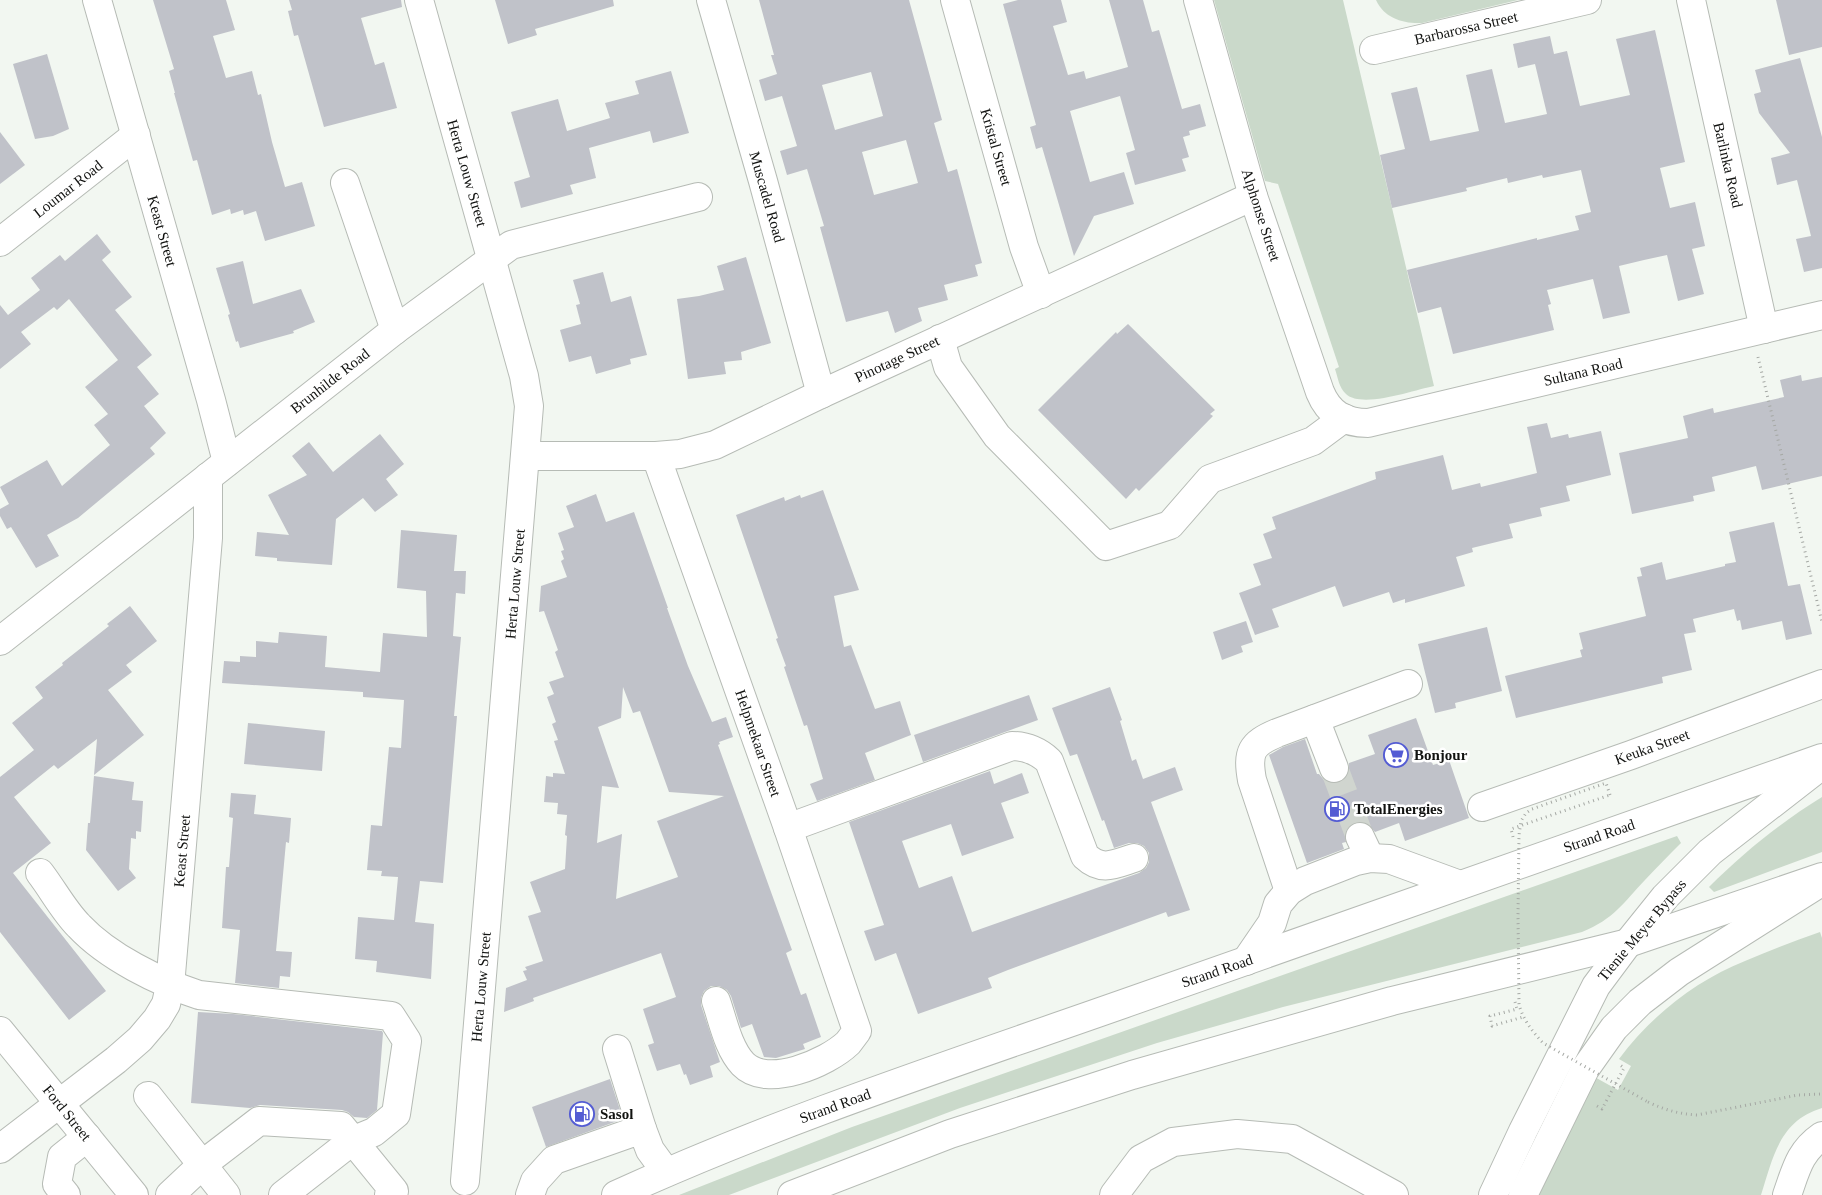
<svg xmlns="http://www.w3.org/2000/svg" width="1822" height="1195" viewBox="0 0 1822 1195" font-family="Georgia,serif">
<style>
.green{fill:#cad9ca}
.building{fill:#c0c2c9;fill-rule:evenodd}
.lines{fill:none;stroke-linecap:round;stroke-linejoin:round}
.minor-tunnel{stroke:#d0d5cf;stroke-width:28;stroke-dasharray:28 14;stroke-linecap:butt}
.minor-casing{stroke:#b6bbb5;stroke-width:30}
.major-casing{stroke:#b6bbb5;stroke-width:30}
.path{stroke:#a5a8a4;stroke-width:3;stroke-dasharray:1 4;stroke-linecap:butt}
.minor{stroke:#fff;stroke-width:28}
.major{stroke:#fff;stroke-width:28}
.path-bridge{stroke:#a5a8a4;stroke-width:3;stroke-dasharray:1 4;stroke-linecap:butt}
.labels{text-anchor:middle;stroke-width:5;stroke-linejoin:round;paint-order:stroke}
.street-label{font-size:15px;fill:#121311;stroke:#fff}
.poi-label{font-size:15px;font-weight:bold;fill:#121311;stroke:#fff;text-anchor:start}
</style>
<rect width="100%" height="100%" fill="#f2f7f1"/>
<!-- green -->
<g class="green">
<path d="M1214 0H1343L1434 386C1414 390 1362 409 1346 394 1339 388 1338 378 1335 369L1339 367 1278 184 1265 181Z"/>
<path d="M1376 0H1518L1422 23C1403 24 1384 18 1376 0Z"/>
<path d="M1822 797V852L1714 892 1709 887C1744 852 1780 823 1822 797Z"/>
<path d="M1677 836 1681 843C1669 855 1657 867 1645 880 1623 903 1614 919 1582 932L1283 1007 1157 1043 960 1108 729 1195H679L852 1127Z"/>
<path d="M1820 932 1822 938V1108C1779 1121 1773 1158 1761 1195H1535L1591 1075 1618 1090 1631 1066 1619 1059C1651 1016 1695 981 1745 961 1770 950 1795 941 1820 932Z"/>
</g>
<!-- building -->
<g class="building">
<polygon points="153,0 226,0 235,30 213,36 226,78 252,71 258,95 261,94 272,142 285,187 302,182 315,226 265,241 256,211 244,215 243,210 231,214 230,209 212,215 197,160 193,161 174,93 175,93 169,71 174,69"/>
<polygon points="289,0 401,0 402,7 361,18 375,65 384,62 397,108 324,127 298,35 294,36 288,11 292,10"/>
<polygon points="495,0 613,0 614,6 535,29 537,35 508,44"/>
<path d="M759 0H909L942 120 934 123 948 172 957 169 982 263 975 265 978 276 944 285 948 300 918 308 922 321 895 333 888 311 846 322 820 227 824 226 807 169 787 175 780 151 797 146 782 96 765 101 759 80 777 74 771 55H774ZM871 72 883 116 835 130 822 85ZM906 140 918 183 874 195 862 152Z"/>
<polygon points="1018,0 1061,0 1067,22 1053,26 1068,75 1084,71 1086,79 1128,67 1109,0 1143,0 1152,32 1159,30 1182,109 1200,104 1206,126 1189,131 1190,135 1183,137 1189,157 1182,159 1186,171 1135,185 1126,153 1135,150 1120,96 1070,111 1090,182 1124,172 1134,204 1094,216 1074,256 1042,147 1036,149 1030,127 1036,125 1003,4"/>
<polygon points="1776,0 1822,0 1822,47 1789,55"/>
<polygon points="1655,30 1685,162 1660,168 1670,208 1695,202 1705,246 1692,249 1704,294 1678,301 1667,255 1644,260 1619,266 1630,313 1603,319 1593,279 1547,290 1551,304 1548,305 1554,330 1453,354 1441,307 1418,313 1407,270 1537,238 1537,240 1579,230 1575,216 1591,212 1581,170 1543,178 1542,175 1508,183 1507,178 1466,188 1467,191 1392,208 1380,155 1405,149 1391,93 1417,87 1430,141 1479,131 1466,75 1492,69 1505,123 1547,114 1535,64 1518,68 1513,44 1550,36 1554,54 1567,51 1580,106 1630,95 1616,39"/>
<polygon points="47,54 69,129 53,136 35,139 13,64"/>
<polygon points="1800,58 1822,137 1822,268 1804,272 1796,239 1811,236 1797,180 1777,185 1771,158 1790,153 1759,113 1754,94 1761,92 1755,70"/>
<polygon points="671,71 689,133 653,143 650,131 589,148 596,178 570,185 573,194 521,208 514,182 530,177 511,112 558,99 567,131 610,118 605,103 639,94 635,81"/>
<polygon points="0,132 25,165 0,184"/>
<polygon points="97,234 111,252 102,260 132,297 115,310 152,355 137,367 159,394 144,406 166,433 150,448 155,454 78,518 47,535 59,556 36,568 11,527 7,529 0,516 0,509 9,504 0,487 47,460 62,486 110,445 94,425 108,414 85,387 118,360 69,299 57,310 54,307 21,332 31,344 0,369 0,305 8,315 40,290 31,278 60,255 65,261"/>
<polygon points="746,257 771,343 741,352 742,360 724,362 726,374 688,379 677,299 699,296 724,290 717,266"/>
<polygon points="243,261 253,304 301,289 315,322 293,331 294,333 240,348 238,341 236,342 228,315 230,314 216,268"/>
<polygon points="603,272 611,302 631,296 647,355 630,359 631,364 596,374 591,356 569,362 560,330 581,324 576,305 580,304 573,280"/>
<polygon points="1128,324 1215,410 1210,414 1213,416 1159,471 1139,491 1136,488 1126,499 1038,410 1116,332 1117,334"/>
<polygon points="1801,375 1802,381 1822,377 1822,476 1762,490 1756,466 1712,477 1715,491 1693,496 1694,501 1632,514 1619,453 1688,438 1683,416 1713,408 1714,413 1784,397 1780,380"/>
<polygon points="1547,423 1551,438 1568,434 1569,438 1601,431 1611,475 1566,486 1570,501 1540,508 1542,516 1509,524 1513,538 1472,548 1473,552 1456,557 1465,586 1405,603 1405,599 1393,603 1389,592 1343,607 1335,586 1272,609 1279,627 1255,635 1239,593 1261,585 1253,564 1272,558 1263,534 1276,529 1272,517 1376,479 1375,472 1443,455 1452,490 1480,483 1481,487 1537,473 1527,427"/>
<polygon points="380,434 404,464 386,479 398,495 375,512 363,498 336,519 332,565 277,561 277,558 255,556 257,532 289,535 268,495 307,475 292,456 309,442 333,472"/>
<polygon points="823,490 859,590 834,596 844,647 851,645 875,709 900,701 911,735 865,753 875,780 817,801 810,784 823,779 807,725 804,726 784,667 786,666 776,639 778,638 736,515 784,497 785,501 800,495 801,498"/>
<path d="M596 494 606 522 634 512 668 608H667L688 666 712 722 726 717 733 737 719 742 720 744 718 745 792 950 786 953 801 995 806 993 821 1037 803 1044 805 1049 776 1058 764 1057 752 1024 741 1028 731 996 727 990 719 986H711L704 991 701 998V1005L720 1062 710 1066 713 1077 690 1085 686 1074 684 1075 680 1064 657 1071 648 1045 654 1043 643 1009 676 997 661 953 533 998 534 1001 504 1012 506 988 527 980 523 971 527 970 525 967 543 961 528 916 541 912 530 882 565 869 567 836 565 835 567 815 557 814 558 803 544 802 546 776 553 777V773L565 774 554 741 558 740 552 724 556 722 547 697 554 694 549 682 564 677 555 652 558 650 544 611 539 612 541 586 567 577 561 561 564 559 561 551 564 550 558 533 574 527 566 506ZM623 687 633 713 640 711 669 792 724 796 657 821 678 877 616 899 622 834 597 843 602 786 619 788 598 727 621 718Z"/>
<polygon points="1774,522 1788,586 1800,584 1812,634 1786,640 1782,621 1742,630 1740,620 1737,621 1734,609 1693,619 1696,632 1684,634 1692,670 1662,677 1663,683 1516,718 1505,676 1582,657 1580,650 1583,649 1579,633 1646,616 1637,577 1642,576 1640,568 1662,562 1666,580 1725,566 1725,564 1736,562 1729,532"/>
<polygon points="401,530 457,535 454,571 466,571 465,594 456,593 453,636 461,637 454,716 457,716 443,883 420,881 415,922 434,924 431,979 376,972 377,961 355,959 358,917 394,920 398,877 381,876 382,871 367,870 371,825 382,826 389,747 401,748 404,700 363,697 363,692 222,683 224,661 240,662 240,656 256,657 256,641 278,643 279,632 327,636 325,667 380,672 383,633 427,637 426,591 397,588"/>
<polygon points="130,606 157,641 126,665 132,672 108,690 144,735 94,775 97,739 58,769 54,765 14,797 51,843 13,873 106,991 69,1020 0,932 0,777 34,750 12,723 43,698 35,687 63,665 62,663 109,626 107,624"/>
<polygon points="1246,621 1253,642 1241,646 1243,652 1222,660 1213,632"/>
<polygon points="1487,627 1502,691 1455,703 1456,708 1435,713 1418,644"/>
<polygon points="1110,687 1122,720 1120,721 1132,761 1136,759 1143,779 1175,767 1183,790 1151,802 1190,910 1168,917 1166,912 1008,970 988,978 992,988 918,1014 896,953 875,961 864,931 884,925 849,822 990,771 994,784 1022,773 1029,793 1001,803 1014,838 962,856 951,824 902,841 919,888 952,876 972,932 1139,873 1146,868 1149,862 1149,853 1144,846 1137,843 1129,843 1114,848 1104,820 1102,821 1077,754 1070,756 1052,708"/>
<polygon points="1029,695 1038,720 923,762 914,735"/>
<polygon points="1416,718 1433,765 1449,760 1469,818 1405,841 1399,823 1375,832 1368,824 1362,822 1354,823 1347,829 1345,835 1346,842 1342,843 1344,849 1307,863 1269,755 1283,747 1305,739 1317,774 1319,774 1324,780 1331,783 1339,783 1346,777 1349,771 1349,763 1375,754 1368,735"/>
<polygon points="248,723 325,731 322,771 244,764"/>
<polygon points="94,776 134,782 132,800 143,801 141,832 136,831 136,839 131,838 129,869 136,878 118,891 86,850 88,823 90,823"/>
<polygon points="231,793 256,795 254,814 291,818 289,843 286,842 276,951 292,952 290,977 280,976 279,988 235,983 240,930 222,928 226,867 229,867 233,818 229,817"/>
<polygon points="198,1012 233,1014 382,1031 383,1033 377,1110 367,1118 354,1117 348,1112 342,1110 260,1105 250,1108 191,1103"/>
<polygon points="610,1079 623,1119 546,1147 532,1107"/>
</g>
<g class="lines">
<!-- minor-tunnel -->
<polyline class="minor-tunnel" points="1334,768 1360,837"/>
<defs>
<g id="minor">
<polyline points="97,0 211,400 227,462"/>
<polyline points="419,0 524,376 529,406 465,1181"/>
<polyline points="711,0 763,181 821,394"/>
<polyline points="955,0 1024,247 1041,294"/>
<path d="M1198 0 1253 196 1320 392C1329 414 1345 423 1368 423L1822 315"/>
<polyline points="1691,0 1764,329"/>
<polyline points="1374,50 1587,0"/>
<polyline points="345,183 395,330"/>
<polyline points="0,242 136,135"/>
<polyline points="940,339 948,367 997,436 1106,546 1170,525 1210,479 1313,441 1344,418"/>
<polyline points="526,456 656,456 680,454 715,445 821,394 1253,196"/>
<path d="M656 456 788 828 857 1031C854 1035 851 1039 848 1043 827 1063 767 1089 743 1064 728 1048 723 1021 716 1001"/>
<polyline points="0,641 395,330 511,245 698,197"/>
<polyline points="1315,719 1334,768"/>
<polyline points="1482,807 1631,755 1822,684"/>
<path d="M788 828 1012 746C1027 746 1038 751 1049 761L1085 856C1102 872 1115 864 1134 858"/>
<polyline points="1360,837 1370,858"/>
<path d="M40 873C53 890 64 911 79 926 108 957 159 982 199 995L391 1016 407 1041 396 1114 374 1132 352 1141 283 1195"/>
<path d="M1289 891 1252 780C1247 752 1251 744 1277 733L1408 684"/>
<polyline points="1246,961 1272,923 1278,904 1289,891 1305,881 1356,861 1370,858 1389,859 1460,885"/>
<polyline points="0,1031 134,1195"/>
<polyline points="617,1049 642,1129"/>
<polyline points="148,1096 226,1195"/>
<polyline points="0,1149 116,1060 140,1039 157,1019 166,1004 170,986 208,538 208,477"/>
<polyline points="66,1195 57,1184 62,1157 87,1137"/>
<polyline points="170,1195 203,1164 259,1121 341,1126 394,1191 389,1195"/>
<polyline points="530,1195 535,1181 554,1160 642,1129 650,1150 666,1172"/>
<polyline points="1114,1195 1141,1159 1173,1142 1237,1134 1292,1139 1394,1195"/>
<polyline points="1493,1195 1523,1131 1596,986 1628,943 1665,897 1710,852 1822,765"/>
<polyline points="1523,1195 1585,1069 1614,1028 1640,1002 1679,972 1821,882"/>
<path d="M1787 1195C1796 1170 1799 1152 1822 1136"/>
</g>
<g id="major">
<path d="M616 1195C780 1120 952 1064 1123 1004 1356 922 1589 840 1822 758"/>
<polyline points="792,1195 950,1134 1132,1075 1392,1001 1628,943 1822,877"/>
</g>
</defs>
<!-- minor casing -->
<use href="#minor" class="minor-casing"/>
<!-- major casing -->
<use href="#major" class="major-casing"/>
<!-- path -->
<g class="path">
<polyline points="1758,357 1822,622"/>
<polyline points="1513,837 1511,829 1610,795"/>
<polyline points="1515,1002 1517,1009 1490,1016 1492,1026 1523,1017"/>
<path d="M1648 1102C1665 1110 1679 1114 1697 1115L1798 1095 1822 1094"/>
<polyline points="1597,1106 1602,1109 1624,1068 1620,1065"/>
</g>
<!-- minor -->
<use href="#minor" class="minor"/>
<!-- major -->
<use href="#major" class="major"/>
<!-- path-bridge -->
<path class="path-bridge" d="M1610 795 1606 783 1532 809 1526 813 1521 821 1519 835 1518 916 1519 1005C1524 1021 1532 1031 1543 1043L1648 1102"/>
</g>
<!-- icons -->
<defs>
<symbol id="supermarket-ring" viewBox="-11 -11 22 22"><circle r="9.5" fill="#fff" stroke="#545cd3" stroke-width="1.5"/><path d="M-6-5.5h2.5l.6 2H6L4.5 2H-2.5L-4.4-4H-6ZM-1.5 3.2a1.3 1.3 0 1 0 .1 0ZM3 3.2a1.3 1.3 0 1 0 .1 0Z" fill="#545cd3"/></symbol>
<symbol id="fuel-ring" viewBox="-11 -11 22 22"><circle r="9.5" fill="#fff" stroke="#545cd3" stroke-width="1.5"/><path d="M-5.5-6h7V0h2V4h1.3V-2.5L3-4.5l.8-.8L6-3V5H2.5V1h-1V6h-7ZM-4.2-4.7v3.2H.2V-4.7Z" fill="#545cd3"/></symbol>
</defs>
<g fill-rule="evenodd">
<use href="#supermarket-ring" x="1382" y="741" width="28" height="28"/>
<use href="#fuel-ring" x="1323" y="795" width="28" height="28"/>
<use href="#fuel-ring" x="568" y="1100" width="28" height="28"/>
</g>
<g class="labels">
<!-- street labels -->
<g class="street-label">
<text transform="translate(1466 28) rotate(-13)" y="5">Barbarossa Street</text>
<text transform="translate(996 147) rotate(74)" y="5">Kristal Street</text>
<text transform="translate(1728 165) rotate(77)" y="5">Barlinka Road</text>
<text transform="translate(467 173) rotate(74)" y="5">Herta Louw Street</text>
<text transform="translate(68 189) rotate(-38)" y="5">Loumar Road</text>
<text transform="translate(767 197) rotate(74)" y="5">Muscadel Road</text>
<text transform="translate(1261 215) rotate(72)" y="5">Alphonse Street</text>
<text transform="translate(162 231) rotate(74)" y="5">Keast Street</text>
<text transform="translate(897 359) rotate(-25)" y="5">Pinotage Street</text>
<text transform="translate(1583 372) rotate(-13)" y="5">Sultana Road</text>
<text transform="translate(330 381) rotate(-38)" y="5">Brunhilde Road</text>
<text transform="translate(515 584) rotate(-85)" y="5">Herta Louw Street</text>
<text transform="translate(758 743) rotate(71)" y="5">Helpmekaar Street</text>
<text transform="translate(1652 747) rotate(-20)" y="5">Keuka Street</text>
<text transform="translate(1599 836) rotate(-19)" y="5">Strand Road</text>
<text transform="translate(182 851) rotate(-85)" y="5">Keast Street</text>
<text transform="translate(1642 930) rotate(-50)" y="5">Tienie Meyer Bypass</text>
<text transform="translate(1217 971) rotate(-19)" y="5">Strand Road</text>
<text transform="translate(481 987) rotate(-85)" y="5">Herta Louw Street</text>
<text transform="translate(835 1106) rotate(-20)" y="5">Strand Road</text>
<text transform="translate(67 1113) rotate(51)" y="5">Ford Street</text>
</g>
<!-- poi labels -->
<g class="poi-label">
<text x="1414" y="760">Bonjour</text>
<text x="1354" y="814">TotalEnergies</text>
<text x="600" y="1119">Sasol</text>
</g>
</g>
</svg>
